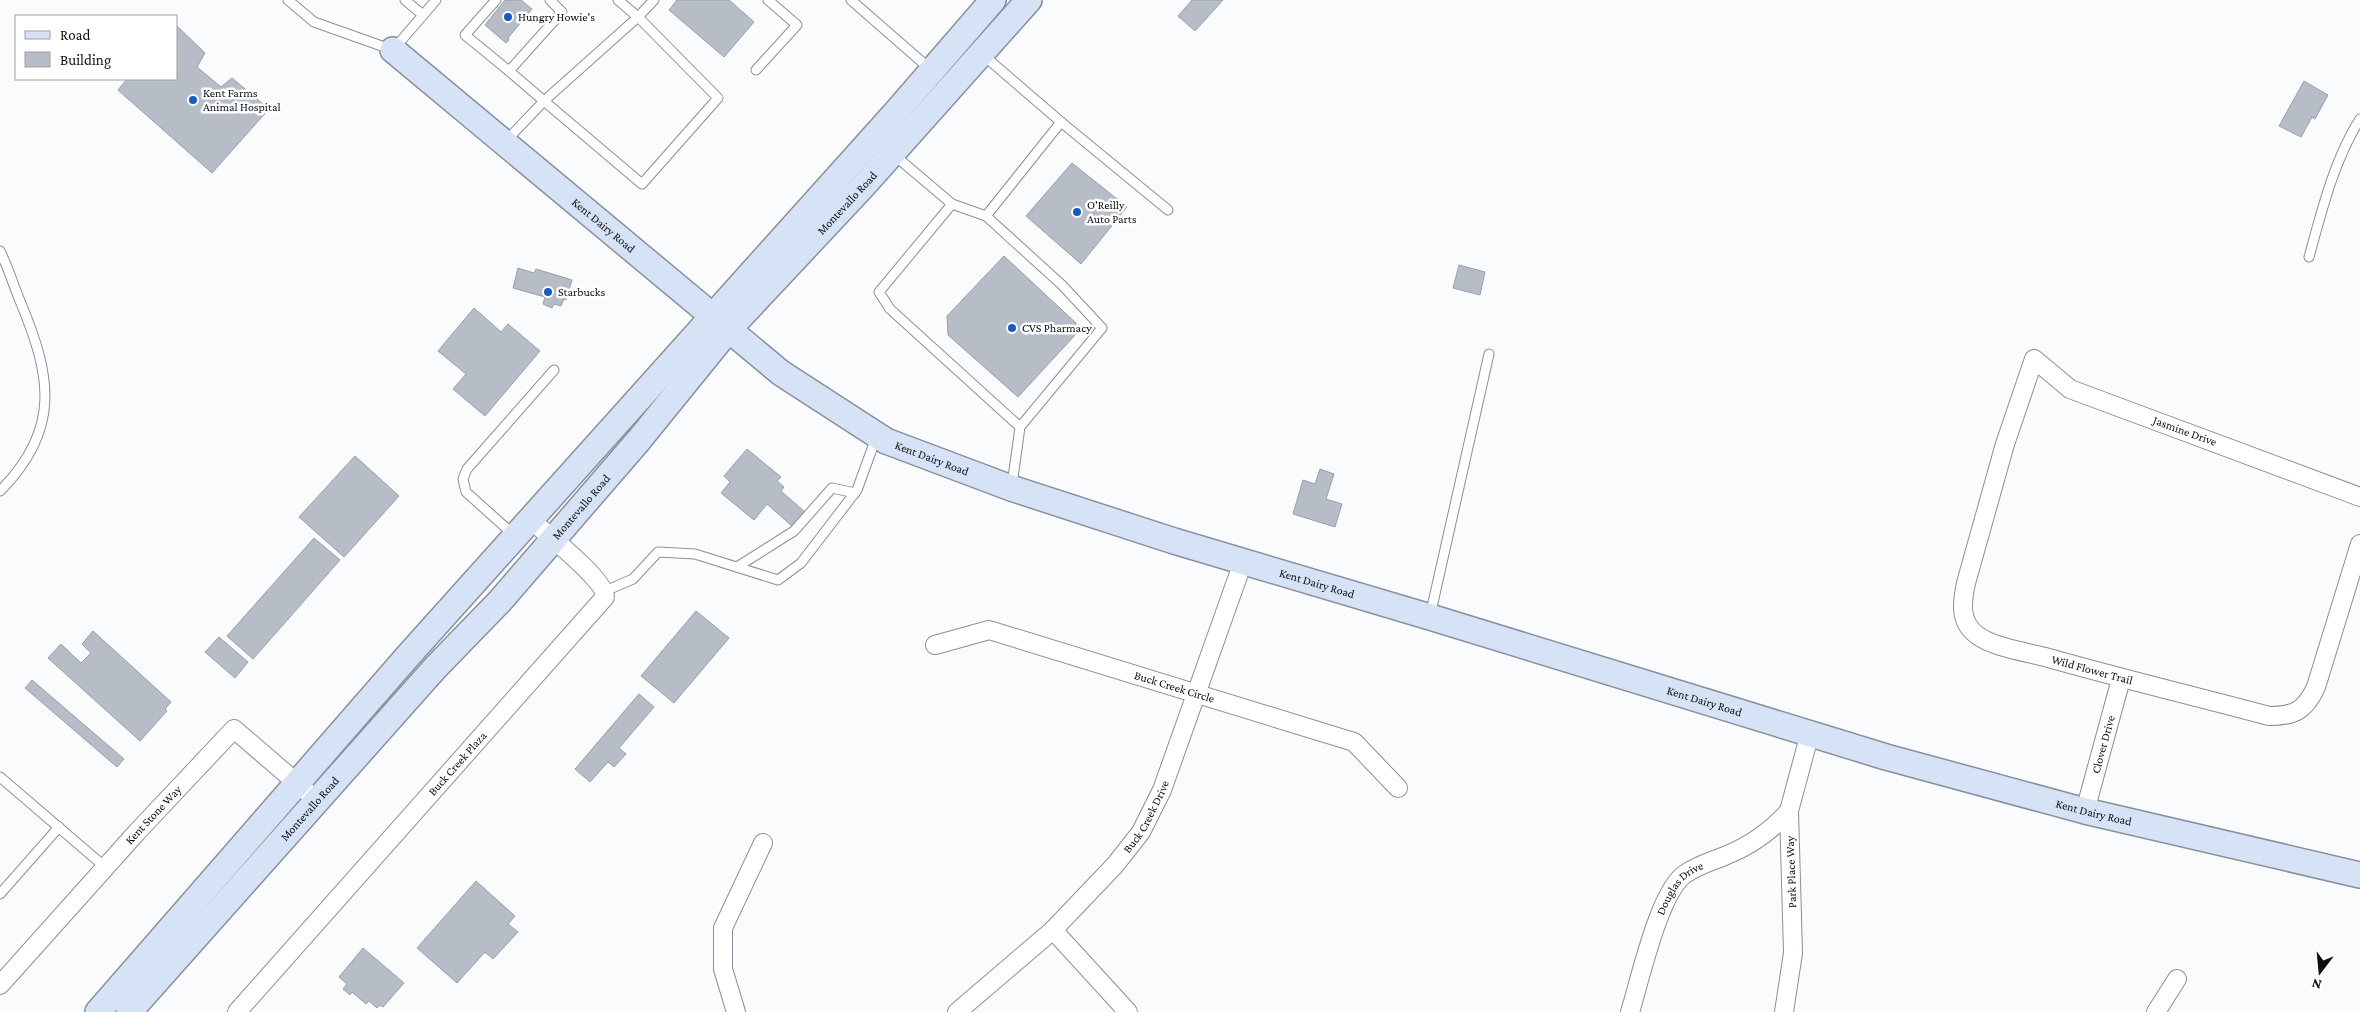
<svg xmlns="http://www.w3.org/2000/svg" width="2360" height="1012" viewBox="0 0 2360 1012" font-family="'Crimson Pro',serif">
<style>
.building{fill:#b7bdc6;stroke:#999fa8}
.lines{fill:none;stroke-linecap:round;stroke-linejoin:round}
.lane-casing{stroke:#8a9099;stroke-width:11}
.street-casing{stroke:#8a9099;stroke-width:20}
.secondary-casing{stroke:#8a9099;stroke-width:28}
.lane{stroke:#fff;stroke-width:9}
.street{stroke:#fff;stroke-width:18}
.secondary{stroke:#d6e2f6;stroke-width:25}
.poi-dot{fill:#155bc6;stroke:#fff;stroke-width:2}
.labels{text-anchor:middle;stroke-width:5;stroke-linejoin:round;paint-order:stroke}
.poi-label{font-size:12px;fill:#0d0f12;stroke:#fff;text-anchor:start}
.street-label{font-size:12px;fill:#0d0f12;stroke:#fff}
</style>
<rect width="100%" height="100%" fill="#fafbfd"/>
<!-- building -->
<g class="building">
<polygon points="505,0 521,0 532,9 508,38 509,40 506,43 485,25"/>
<polygon points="677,0 729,0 754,22 724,57 669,10"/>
<polygon points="1192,0 1223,0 1195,31 1178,16"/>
<polygon points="176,25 205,53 197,67 221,87 232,78 269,109 212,173 118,90 127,79 176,79"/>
<polygon points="2304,81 2328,95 2315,119 2312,117 2301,137 2279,126"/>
<polygon points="1072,163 1127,207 1081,264 1026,216"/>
<polygon points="1004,256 1076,323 1076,334 1018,397 948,335 947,316"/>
<polygon points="1459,265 1485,272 1480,295 1453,288"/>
<polygon points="518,268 534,273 536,269 572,280 566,300 564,299 561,306 554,304 552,308 543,304 545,297 513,288"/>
<polygon points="474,308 501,332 508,324 540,351 485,416 453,389 466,374 438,351"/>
<polygon points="747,449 781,477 777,481 784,487 781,491 805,512 793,527 767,504 754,520 721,493 730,482 724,476"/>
<polygon points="355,456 399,496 344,557 299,517"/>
<polygon points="1320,469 1334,474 1326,499 1342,504 1335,527 1293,514 1303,480 1315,484"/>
<polygon points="314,538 340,560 253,659 227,636"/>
<polygon points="696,611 729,638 674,703 641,676"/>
<polygon points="93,631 171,702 165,709 167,711 140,741 48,658 61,644 81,663 91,653 82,644"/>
<polygon points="219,637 248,662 235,678 205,652"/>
<polygon points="32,680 124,759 117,767 25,688"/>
<polygon points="639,694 654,707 619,748 626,754 614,767 608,762 590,782 575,769"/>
<polygon points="476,881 515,916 508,924 518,932 493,959 485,952 457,983 417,948"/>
<polygon points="363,948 404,983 383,1007 380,1005 377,1008 369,1001 366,1004 352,992 350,995 343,989 347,984 339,977"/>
</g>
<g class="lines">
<defs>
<g id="lane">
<polyline points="288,0 314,22 393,50 436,0"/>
<polyline points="405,0 423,15"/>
<polyline points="496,0 465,35 509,71 562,12 550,0"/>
<polyline points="618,0 638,17 654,0"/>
<polyline points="851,0 930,69"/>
<polygon points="638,17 718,98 642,184 544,101"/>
<polyline points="982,54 1061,122 986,216"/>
<polyline points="756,70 797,25 768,0"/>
<polyline points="1061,122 1168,210"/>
<polyline points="506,141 544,101 509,71"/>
<polyline points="893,154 952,204"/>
<path d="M0 251C8 267 13 284 20 301 51 375 62 429 0 491"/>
<path d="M2309 257C2322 210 2334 160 2360 119"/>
<polyline points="1012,485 1020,427 1102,328 1062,285 986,216 952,204 879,292 890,309 1020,427"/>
<polyline points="515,536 466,492 463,479 467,469 554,370"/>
<polyline points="737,567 794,531 832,488 855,493"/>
<polyline points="605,591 633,579 658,552 695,554 778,580 801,563 857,490 876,438"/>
<polyline points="1430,616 1489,354"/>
<polyline points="0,777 105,867"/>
<polyline points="0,894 59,827"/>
</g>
<g id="street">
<path id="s1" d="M2360 497 2070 389 2034 359 2005 444 1966 583C1962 602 1959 622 1977 635 1992 647 2026 652 2045 657 2119 678 2194 696 2269 716 2294 716 2305 711 2316 687L2360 544"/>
<path id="s2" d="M935 645 989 630 1354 742 1398 788"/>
<path id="s3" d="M2085 811 2121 679"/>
<polyline points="1053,930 1128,1012"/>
<path id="s4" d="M0 985 137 832 234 729 306 791"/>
<path id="s5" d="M237 1012 605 597C605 579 546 534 530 519"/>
<polyline points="736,1012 723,969 723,928 763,843"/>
<path id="s6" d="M957 1012 1053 930 1115 865 1141 832 1162 790 1243 562"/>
<path id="s7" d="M1630 1012C1640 980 1659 892 1685 874 1698 865 1713 861 1727 855 1752 845 1771 831 1789 811"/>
<polyline points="1784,1012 1793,953 1789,811 1810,733"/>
<polyline points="2156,1012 2177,979"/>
</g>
<g id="secondary">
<path id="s8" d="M393 50 781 373 886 441 1011 488 1174 541 1430 617 1886 757 2085 811 2360 875"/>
<polyline points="98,1012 407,657 897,111 993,0"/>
<path id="s9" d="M129 1012 435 668 500 601 639 440 729 329 864 185 1029 0"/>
</g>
</defs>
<!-- lane casing -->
<use href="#lane" class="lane-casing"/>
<!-- street casing -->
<use href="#street" class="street-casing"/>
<!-- secondary casing -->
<use href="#secondary" class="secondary-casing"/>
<!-- lane -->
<use href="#lane" class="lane"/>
<!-- street -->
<use href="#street" class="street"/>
<!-- secondary -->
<use href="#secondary" class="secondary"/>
</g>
<!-- markers -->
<g class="poi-dot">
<circle cx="508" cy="17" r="5"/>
<circle cx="193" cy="100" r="5"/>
<circle cx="1077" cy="212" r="5"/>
<circle cx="548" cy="292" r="5"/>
<circle cx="1012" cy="328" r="5"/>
</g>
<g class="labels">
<!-- poi labels -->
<g class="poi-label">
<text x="518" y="21">Hungry Howie's</text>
<text x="203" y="97">Kent Farms<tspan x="203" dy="14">Animal Hospital</tspan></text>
<text x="1087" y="209">O'Reilly<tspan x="1087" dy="14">Auto Parts</tspan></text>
<text x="558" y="296">Starbucks</text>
<text x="1022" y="332">CVS Pharmacy</text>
</g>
<!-- street labels -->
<g class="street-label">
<text dy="4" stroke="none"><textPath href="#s9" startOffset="1082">Montevallo Road</textPath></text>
<text dy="4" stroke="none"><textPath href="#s8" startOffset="274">Kent Dairy Road</textPath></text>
<text transform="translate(2185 431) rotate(20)" y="4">Jasmine Drive</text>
<text dy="4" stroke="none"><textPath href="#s8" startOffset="679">Kent Dairy Road</textPath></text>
<text dy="4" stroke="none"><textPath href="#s9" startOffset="678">Montevallo Road</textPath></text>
<text dy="4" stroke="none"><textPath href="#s8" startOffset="1084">Kent Dairy Road</textPath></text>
<text dy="4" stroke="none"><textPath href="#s1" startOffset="768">Wild Flower Trail</textPath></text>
<text dy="4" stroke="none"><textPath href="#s2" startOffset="250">Buck Creek Circle</textPath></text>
<text dy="4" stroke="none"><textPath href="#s8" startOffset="1489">Kent Dairy Road</textPath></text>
<text dy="4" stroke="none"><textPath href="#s3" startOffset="69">Clover Drive</textPath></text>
<text dy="4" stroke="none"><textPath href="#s5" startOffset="332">Buck Creek Plaza</textPath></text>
<text dy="4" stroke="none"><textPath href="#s9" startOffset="272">Montevallo Road</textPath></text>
<text dy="4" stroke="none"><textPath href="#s8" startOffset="1894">Kent Dairy Road</textPath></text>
<text dy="4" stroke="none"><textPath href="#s4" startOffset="229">Kent Stone Way</textPath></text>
<text dy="4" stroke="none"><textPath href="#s6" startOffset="274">Buck Creek Drive</textPath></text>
<text transform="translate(1791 872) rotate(-92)" y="4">Park Place Way</text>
<text dy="4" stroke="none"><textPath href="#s7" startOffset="136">Douglas Drive</textPath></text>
</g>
</g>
<!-- legend -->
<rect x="15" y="15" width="162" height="65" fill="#ffffff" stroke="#9e9fa0"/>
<rect x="25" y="31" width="25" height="8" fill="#d6e2f6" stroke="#9e9fa0"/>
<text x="60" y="40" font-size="15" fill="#0d0f12">Road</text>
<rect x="25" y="52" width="25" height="15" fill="#b7bdc6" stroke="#9e9fa0"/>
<text x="60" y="65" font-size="15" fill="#0d0f12">Building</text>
<!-- north arrow -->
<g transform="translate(2320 972) rotate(196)" stroke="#ffffff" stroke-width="4" paint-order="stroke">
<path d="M0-4L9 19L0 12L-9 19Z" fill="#0d0f12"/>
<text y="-8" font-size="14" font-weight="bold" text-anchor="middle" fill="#0d0f12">N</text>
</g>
</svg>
